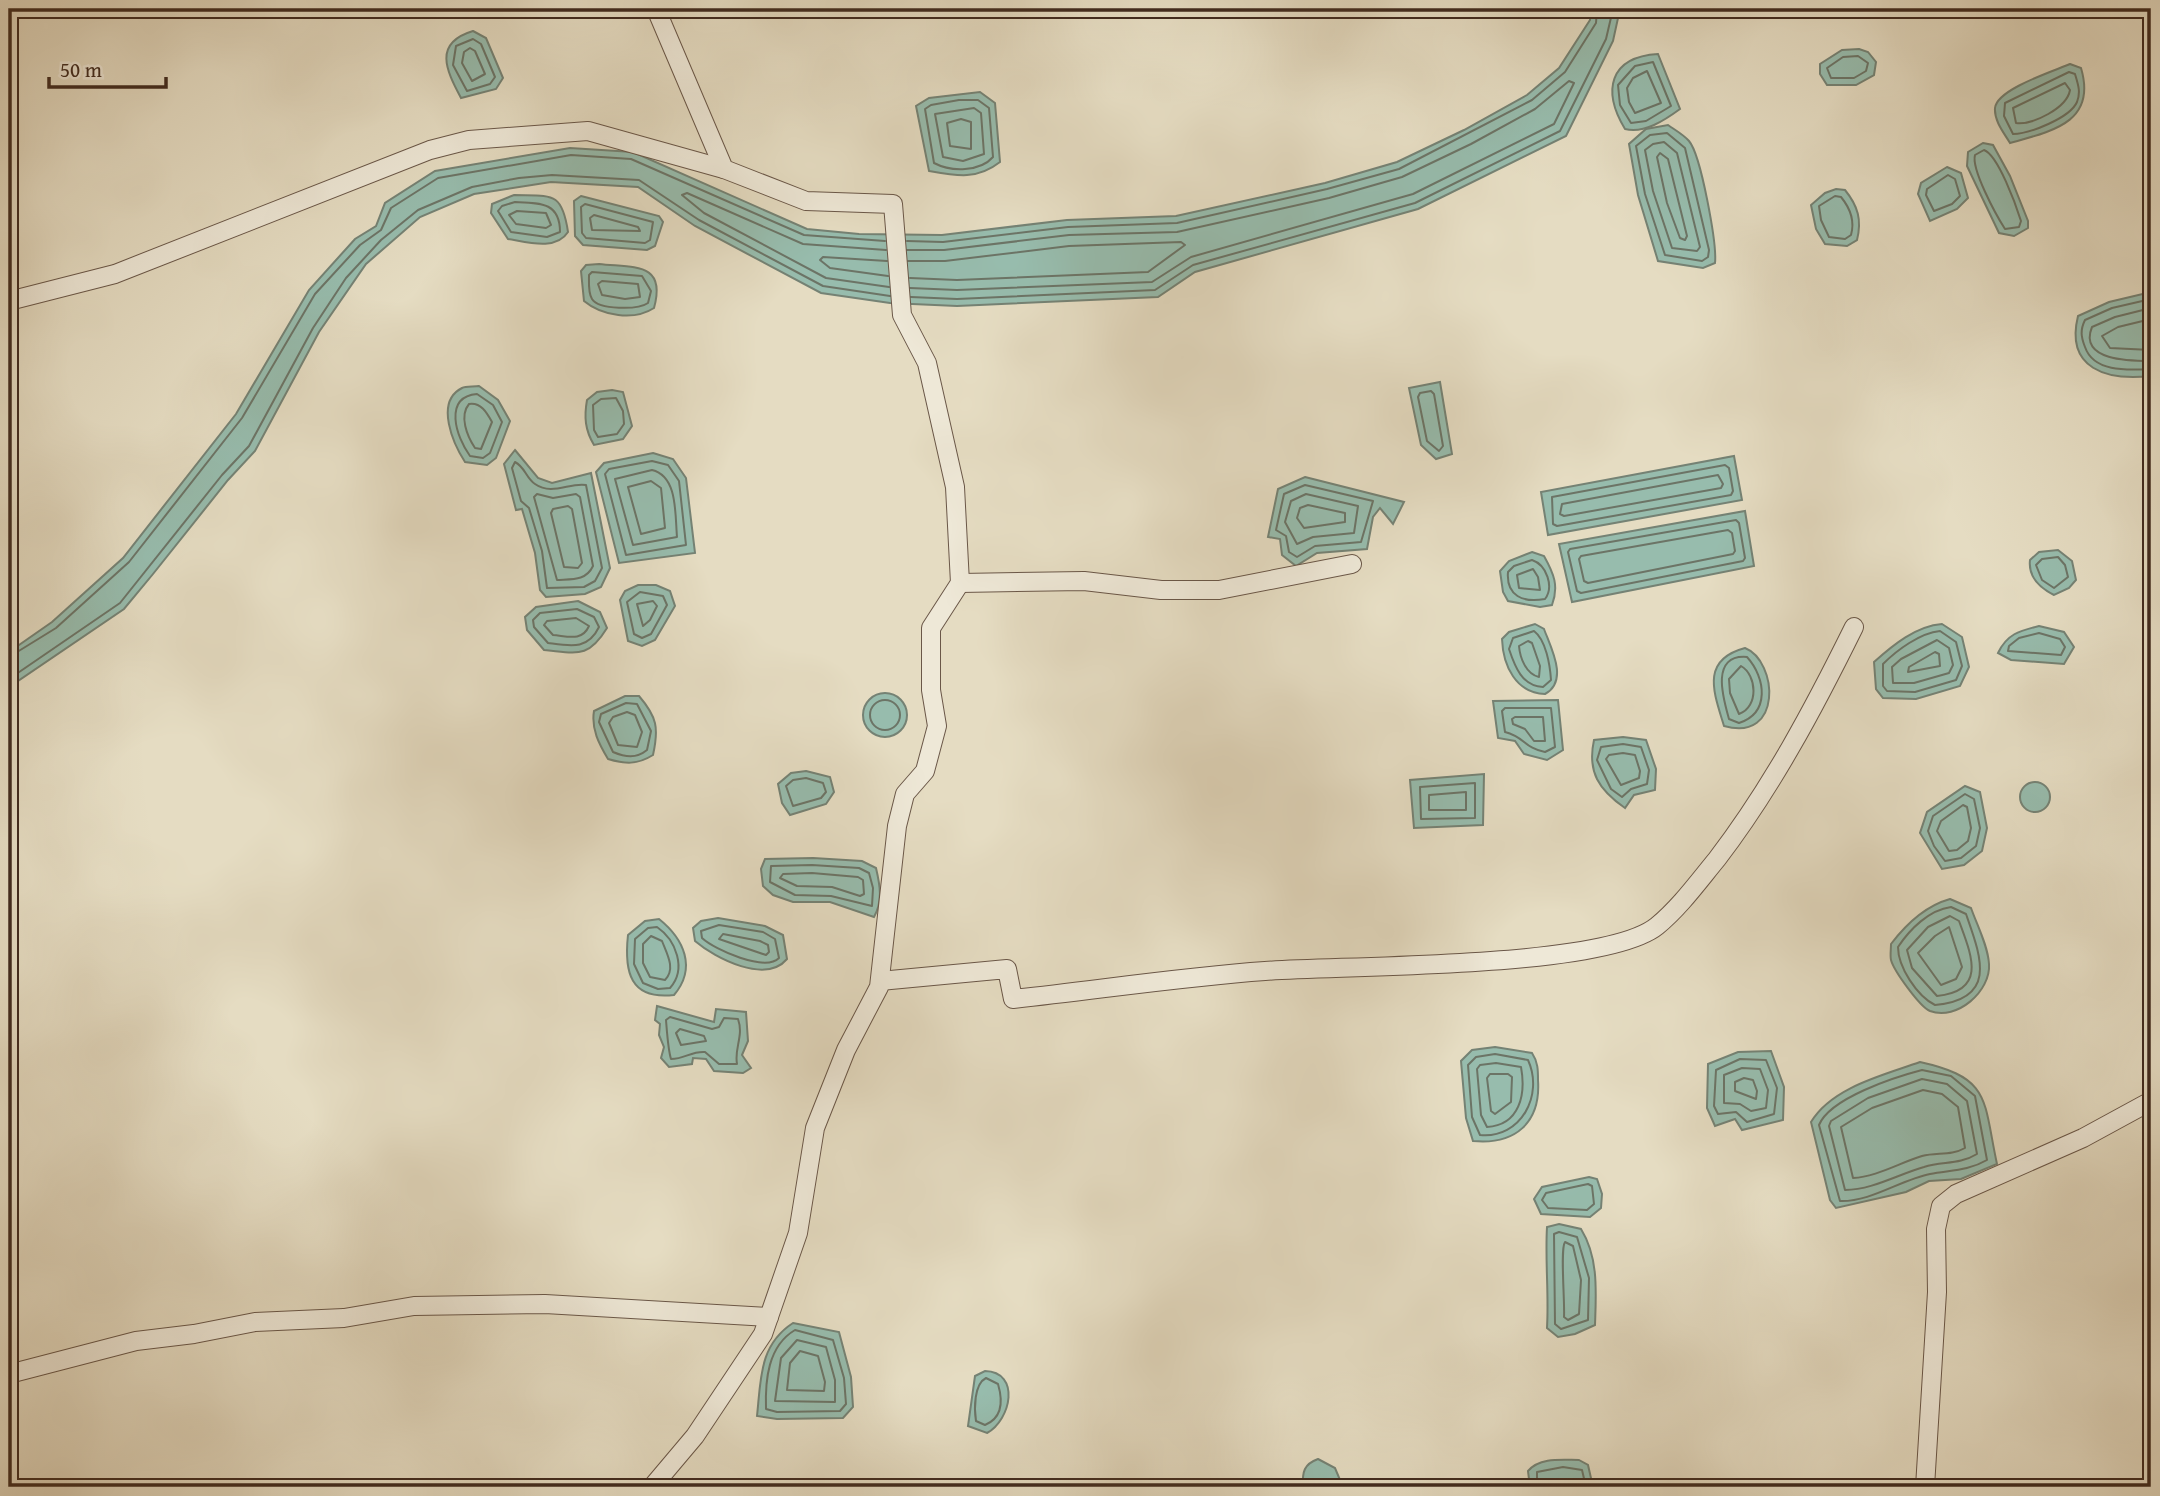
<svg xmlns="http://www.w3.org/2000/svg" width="2160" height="1496" viewBox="0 0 2160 1496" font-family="'Gentium Book Plus',serif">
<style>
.water{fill:#97bcad;stroke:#758274;stroke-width:2}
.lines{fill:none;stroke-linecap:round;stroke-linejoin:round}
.shore{stroke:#6c7466;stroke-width:2}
.minor-casing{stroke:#6a5748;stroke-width:20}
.minor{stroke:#eee8d7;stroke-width:18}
</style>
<rect width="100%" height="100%" fill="#e5dcc2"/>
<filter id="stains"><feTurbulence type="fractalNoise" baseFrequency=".00286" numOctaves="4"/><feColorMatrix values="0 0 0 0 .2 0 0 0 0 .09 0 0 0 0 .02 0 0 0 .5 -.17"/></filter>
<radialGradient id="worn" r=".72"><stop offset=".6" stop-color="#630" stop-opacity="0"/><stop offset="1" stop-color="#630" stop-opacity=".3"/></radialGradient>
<!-- water -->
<g class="water">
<polygon points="1591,9 1620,9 1613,41 1566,136 1418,209 1195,272 1158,297 957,306 890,303 821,293 695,226 638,187 551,182 474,194 420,217 366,264 319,332 255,451 228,480 153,574 124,609 9,687 9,652 52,622 123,558 236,414 309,290 355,239 376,226 385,203 435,171 570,148 633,152 807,229 859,234 942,235 1067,220 1176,216 1325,183 1397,162 1464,130 1527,95 1559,68 1590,20"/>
<path d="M473 31 486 38 503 78 496 89 461 98C446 70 433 43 473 31Z"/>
<polygon points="1859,49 1868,52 1876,62 1874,75 1856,85 1827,85 1820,74 1820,64 1842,50"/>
<path d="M1658 54 1680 109C1665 120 1644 134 1625 129 1602 91 1609 57 1658 54Z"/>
<path d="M2070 64 2081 68C2097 122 2053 131 2010 143 2004 133 1994 121 1995 108 1997 89 2054 71 2070 64Z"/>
<path d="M980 92 995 103 1000 162C977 180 957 176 929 171L916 106 929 98Z"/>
<path d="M1668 125C1675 130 1684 135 1689 141 1701 155 1717 244 1715 263L1703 268 1658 261 1638 195 1629 144 1646 129Z"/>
<polygon points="1983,143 1993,145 2010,176 2028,221 2028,228 2014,236 1999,233 1967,166 1968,152"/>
<polygon points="1947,167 1961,173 1968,198 1957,209 1930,221 1918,194 1921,183"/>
<path d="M1836 189 1845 190C1858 206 1862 220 1857 240L1847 246 1825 244 1816 229 1811 205 1825 193Z"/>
<path d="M514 195C552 196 562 191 568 232 556 251 527 242 508 239L491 213 492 204Z"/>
<polygon points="581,196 659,216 663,222 655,246 647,250 583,245 575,236 574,201"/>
<path d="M599 264C632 268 667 261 654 308 634 321 602 316 584 301L581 271 586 265Z"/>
<path d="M2151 292V376C2107 381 2065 369 2078 316L2109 302Z"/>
<polygon points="1440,382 1452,454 1436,459 1421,445 1409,388"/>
<path d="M479 386 498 400 510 421 496 458 487 465 465 462C454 445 434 402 462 388 466 386 474 387 479 386Z"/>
<path d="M612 390 623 392 632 426 623 439 594 445C585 430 584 417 587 400L597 392Z"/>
<polygon points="515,450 538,478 552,483 591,473 610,568 601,587 585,594 546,597 540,590 535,553 522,509 516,510 504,464"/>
<polygon points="653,453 673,459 686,478 695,553 619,563 596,472 604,463"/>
<polygon points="1734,456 1742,500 1548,535 1541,492"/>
<polygon points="1305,477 1404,502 1393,524 1380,508 1373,517 1367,549 1317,553 1296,566 1282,555 1280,539 1268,537 1278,489"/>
<polygon points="1745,511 1754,566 1572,602 1559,544"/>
<path d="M2058 550 2072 561 2076 580 2069 588 2054 595C2040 588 2028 577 2030 560L2039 552Z"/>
<path d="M1532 552 1544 556C1554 574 1559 586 1552 605L1540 607 1508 601 1503 592 1500 571 1509 561Z"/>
<polygon points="638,585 656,585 670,591 675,606 655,640 642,646 628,641 620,600 625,591"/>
<path d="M578 601 600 612 607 628C588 659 577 653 544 650L527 630 525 617 536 607Z"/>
<path d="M1535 624 1544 629C1551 648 1569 681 1545 694 1516 693 1503 666 1502 639L1509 632Z"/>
<path d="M1942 624 1962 637 1969 667 1960 686 1916 699 1883 698 1876 689 1874 662C1893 645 1916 626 1942 624Z"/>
<path d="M2039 626 2064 632 2074 647 2064 664 2011 660 1998 653C2007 634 2019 631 2039 626Z"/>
<path d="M1745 648C1778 661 1783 743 1724 726 1714 693 1700 660 1745 648Z"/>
<circle cx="885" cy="715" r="22"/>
<path d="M625 696H639C657 717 659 728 653 755 637 765 625 764 608 759 599 744 591 729 594 711Z"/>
<polygon points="1558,700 1563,750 1547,760 1524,754 1515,741 1498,738 1493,701"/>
<path d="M1623 737 1646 740 1656 769 1655 790 1634 795 1625 808C1599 790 1587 772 1594 740Z"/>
<polygon points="806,771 830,777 834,792 826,804 790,815 782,803 778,784 791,773"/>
<polygon points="1484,774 1483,825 1414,828 1410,780"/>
<circle cx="2035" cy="797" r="15"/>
<polygon points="1965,786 1980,792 1987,828 1982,851 1964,865 1942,869 1920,833 1927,812"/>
<path d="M813 858 862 861 876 868C880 885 883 901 874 917L830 902H793L773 895 763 886 761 869 765 859Z"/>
<path d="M1950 899 1971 908C1977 925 1988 946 1989 964 1991 991 1957 1021 1930 1011 1920 1007 1894 971 1891 960 1890 956 1891 949 1891 944 1907 923 1925 906 1950 899Z"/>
<path d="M718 918 765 926 783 935 787 959C766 984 716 959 695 941L693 928 701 921Z"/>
<path d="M659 919C684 939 697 968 674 995 630 1000 624 972 628 935L645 921Z"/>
<polygon points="657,1006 714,1022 716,1009 746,1012 748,1041 742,1055 751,1068 743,1073 714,1071 706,1059 693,1058 692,1064 669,1067 661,1058 664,1047 659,1035 660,1024 655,1020"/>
<path d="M1495 1047 1532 1053C1538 1062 1538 1070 1538 1080 1541 1123 1515 1145 1473 1141L1466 1118 1461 1061 1472 1050Z"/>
<polygon points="1771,1051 1784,1087 1783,1120 1742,1130 1735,1119 1715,1126 1707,1108 1708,1064 1738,1052"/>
<path d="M1920 1062C1992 1078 1983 1100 1997 1164L1961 1179 1929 1181 1906 1192 1836 1208 1830 1200 1811 1122C1832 1087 1884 1075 1920 1062Z"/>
<polygon points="1589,1177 1597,1179 1602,1194 1601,1208 1590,1217 1541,1214 1534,1199 1542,1187"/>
<path d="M1559 1224 1581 1229C1599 1258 1596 1293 1595 1325L1575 1334 1558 1337 1547 1328C1549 1293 1545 1261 1547 1227Z"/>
<path d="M793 1323 839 1332 851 1377 853 1407 843 1418 777 1419 757 1416C761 1379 759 1345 793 1323Z"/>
<path d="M985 1371C1021 1372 1011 1420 987 1433L968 1426 975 1376Z"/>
<path d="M1318 1459 1335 1468 1343 1487H1303C1302 1472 1304 1464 1318 1459Z"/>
<path d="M1579 1460 1588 1465 1593 1487H1530L1528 1471C1540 1457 1562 1460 1579 1460Z"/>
</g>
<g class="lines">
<!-- shore -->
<g class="shore">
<polygon points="473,39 481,44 495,77 490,84 467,91 453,65 456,46"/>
<polygon points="470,48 475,51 485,74 472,81 462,63 464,52"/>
<polygon points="1858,56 1868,63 1866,71 1854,78 1831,78 1827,68 1843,57"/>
<polygon points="1653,62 1671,106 1646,121 1631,123 1620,105 1618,85 1635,66"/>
<polygon points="1647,71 1661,103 1635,113 1629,102 1627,88 1633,78"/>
<path d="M2069 72 2075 74C2078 84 2081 92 2077 102 2070 118 2029 134 2013 134L2004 116 2005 103Z"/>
<path d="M2065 83 2070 90C2067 108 2033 125 2016 123L2013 108Z"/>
<path d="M959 100H978L989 108 993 157C980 172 951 172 934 163L925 109 931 105Z"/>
<polygon points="974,108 981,113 984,154 963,161 943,157 935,114"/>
<polygon points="961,119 971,122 971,149 950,146 947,123"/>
<polygon points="1667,133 1685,148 1709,250 1708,257 1702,261 1665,255 1645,194 1636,146 1650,135"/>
<polygon points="1664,142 1677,153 1700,247 1697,251 1672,248 1653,191 1645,150 1653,144"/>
<path d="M1984 150C1998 155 2016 205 2021 221L2019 227 2005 229C1996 215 1971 169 1975 155Z"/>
<polygon points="1660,153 1668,159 1687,236 1685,240 1680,238 1667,203 1657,157"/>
<polygon points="1948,175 1955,179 1960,196 1952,204 1934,211 1926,195 1927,189"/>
<path d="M1835 196 1841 197C1850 208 1855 221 1851 235L1845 239 1829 237 1821 220 1819 206Z"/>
<path d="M515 202C540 203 560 202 560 232L547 237 511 232 498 211 502 206Z"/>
<polygon points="585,204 653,222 650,240 645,243 586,238 582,233 581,207"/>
<polygon points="517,211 546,213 551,225 546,228 516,224 509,215"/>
<polygon points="594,215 638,227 640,231 592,230 590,218"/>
<polyline points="907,241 943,242 1068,227 1177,223 1327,189 1399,169 1532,100 1565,72 1596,23 1597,9"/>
<polyline points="886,250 803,244 687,193 682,195 704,213 826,278 889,287"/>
<polyline points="907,250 944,250 1069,235 1177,232 1329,198 1402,177 1471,144 1535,109 1569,81 1574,83 1554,124 1413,194 1191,257 1152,282 957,290 910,288"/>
<polyline points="887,261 823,257 820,260 830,268 888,276"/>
<polyline points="908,261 945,261 1069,246 1181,242 1185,245 1148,272 957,280 910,278"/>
<path d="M592 272 642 276 651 291 648 303C638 310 599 310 592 299 588 293 589 282 589 275Z"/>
<polygon points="602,281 638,284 640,297 625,299 602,295 598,284"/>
<polyline points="911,297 957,299 1155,290 1193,265 1415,203 1560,131 1606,39 1613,9"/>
<path d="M2151 299 2112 308 2085 320C2080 330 2081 337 2085 347 2094 373 2129 370 2151 369"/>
<path d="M2151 308 2115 317 2092 327C2078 361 2131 361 2151 361"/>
<polyline points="2151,319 2118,327 2102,336 2110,348 2151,350"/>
<polygon points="1431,391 1434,394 1443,446 1439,451 1427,441 1418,397 1420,393"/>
<path d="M477 394 493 405 502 422 490 453 483 458 470 456C456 437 443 397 477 394Z"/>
<polygon points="616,398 623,411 624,424 617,434 598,437 594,430 593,405 601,399"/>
<path d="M469 404C481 402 487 413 492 422L481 449 475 448C467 436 459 416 469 404Z"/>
<polygon points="652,461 668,465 679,481 686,545 626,555 605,474 609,469"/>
<path d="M515 462C525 467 526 478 535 484 552 496 570 482 586 485L602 568 595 581 584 587 547 588 542 551 529 508 521 501 512 468Z"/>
<polygon points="1725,465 1729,468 1733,491 1731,495 1557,526 1553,524 1552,497"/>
<path d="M652 470C678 476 675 515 677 537L633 545 615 479Z"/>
<polygon points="1718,475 1723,484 1721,488 1564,516 1560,514 1562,504"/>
<polygon points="651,481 661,488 665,528 641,534 628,487"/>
<polygon points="1305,485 1373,501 1361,542 1315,546 1297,557 1289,552 1286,536 1276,530 1284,494"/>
<path d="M576 494 580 497 593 566C586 581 572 579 557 580L534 497 537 494 553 498Z"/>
<polygon points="1306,494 1358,506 1354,533 1313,537 1297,544 1285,522 1291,501"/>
<polygon points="1308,505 1345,513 1345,522 1304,528 1297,518 1300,508"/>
<polygon points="568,506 572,509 582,563 578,568 564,567 551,513 553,509"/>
<polygon points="1736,520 1739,523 1745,558 1743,561 1581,593 1577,591 1568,552 1570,549"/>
<polygon points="1728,530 1732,533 1735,551 1733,554 1588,583 1584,581 1579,559 1581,556"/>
<polygon points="2058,557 2065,565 2068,577 2054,588 2042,580 2036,565 2042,559"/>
<path d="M1532 560C1547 565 1554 587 1545 599 1523 603 1506 596 1508 572L1514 566Z"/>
<polygon points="1533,569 1538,577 1540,590 1519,588 1517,575"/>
<polygon points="640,592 663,596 667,605 651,634 642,638 634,634 627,602"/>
<polygon points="653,601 657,606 650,620 643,626 637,604"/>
<path d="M577 609 594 617 599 627C588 650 571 646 548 643L534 627 533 620 540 613Z"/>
<path d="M576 618 589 626C582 642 567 636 553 635L544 625 547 621Z"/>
<path d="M1534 631C1546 640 1550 665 1551 680L1543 687C1522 686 1515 667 1509 649L1513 638Z"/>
<path d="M1940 631 1956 642 1962 666 1956 680 1915 692 1887 691 1883 686V664C1897 650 1920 633 1940 631Z"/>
<polygon points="2039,633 2060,639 2065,647 2061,655 2008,651 2009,646 2019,638"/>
<polygon points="1937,640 1949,648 1953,665 1949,673 1914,683 1893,683 1892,667 1901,659"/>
<path d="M1528 641 1532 643 1540 666 1539 677C1526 674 1520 658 1519 646Z"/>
<polygon points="1935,652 1939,654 1940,666 1908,672 1909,667"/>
<polyline points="9,657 56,628 129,562 242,418 315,294 360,245 381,230 391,208 438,178 571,155 631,159 804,235 885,241"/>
<path d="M1747 657C1766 678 1770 713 1739 723L1729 719C1723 698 1710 654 1747 657Z"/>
<path d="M1741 666C1757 675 1759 707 1739 714L1730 693 1729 679Z"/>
<polyline points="9,679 120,603 222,475 249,446 313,328 346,278 381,240 418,210 472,187 519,178 552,175 639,180 699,220 823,286 890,296"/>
<circle cx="885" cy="715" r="15"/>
<path d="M626 703 637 704 651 731 647 750C636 759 625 757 613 752L599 722 601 714Z"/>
<path d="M1505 708H1551L1555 747 1545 752C1524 748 1525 737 1505 732L1502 711Z"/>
<polygon points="627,712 635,715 642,732 637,747 618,745 609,723 613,717"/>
<polygon points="1515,717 1543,717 1545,741 1534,741 1525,729 1513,724 1512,719"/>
<polygon points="1623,744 1641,747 1649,770 1647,784 1631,789 1622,797 1611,789 1597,760 1601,747"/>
<polygon points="1623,753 1635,755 1640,771 1639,778 1621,785 1606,759 1609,755"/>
<polygon points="806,778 823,783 826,792 821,798 793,806 786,786 793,780"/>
<polygon points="1475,783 1475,818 1421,819 1420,787"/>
<polygon points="1466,792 1466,810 1429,810 1429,795"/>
<polygon points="1965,794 1974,799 1980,828 1976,846 1961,858 1945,861 1934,846 1928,831 1933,816"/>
<polygon points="1963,805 1967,807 1971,828 1968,841 1957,850 1949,851 1937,831 1941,821"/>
<polygon points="812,865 859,868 869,873 873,888 872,906 831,896 795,895 770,882 771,866"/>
<polygon points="812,873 858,877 863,880 864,894 860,896 832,887 797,886 780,878 783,874"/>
<path d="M1951 907 1966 914C1981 957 1998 999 1935 1005 1917 996 1898 967 1898 947 1910 929 1929 910 1951 907Z"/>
<path d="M1950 916 1959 921C1971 954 1988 991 1937 996L1912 968 1907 950 1928 927Z"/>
<path d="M719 925 763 932 775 939 779 958C765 972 715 950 702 938L701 931Z"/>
<path d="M657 927C676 940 687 969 670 988L658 989 643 983 634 964 635 939 648 928Z"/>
<polygon points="1949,927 1962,967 1956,979 1941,985 1918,953 1935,936"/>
<polygon points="723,934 760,941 768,945 769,952 766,955 719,939"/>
<path d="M651 936 662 941C667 954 676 969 665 980L650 977 643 963V944Z"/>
<path d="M670 1017 712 1029 719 1027 724 1018 738 1019C744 1036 734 1048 737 1064H719L705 1052C691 1051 685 1059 671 1059 668 1049 667 1032 666 1020Z"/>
<polygon points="680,1029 704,1036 706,1041 681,1045 676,1033"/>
<path d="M1495 1054 1528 1060C1544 1095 1521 1139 1480 1135L1472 1117 1468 1065 1476 1057Z"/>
<polygon points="1740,1059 1766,1060 1777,1088 1774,1114 1747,1122 1736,1112 1718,1114 1714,1106 1716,1070"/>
<path d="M1496 1063 1521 1067C1526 1094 1520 1125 1487 1127L1481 1115 1477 1069 1480 1065Z"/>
<polygon points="1742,1068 1760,1069 1768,1090 1766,1108 1751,1111 1740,1104 1724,1103 1724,1075"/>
<path d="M1922 1070 1951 1076 1975 1096 1987 1160C1968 1171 1951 1170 1930 1174 1900 1180 1871 1202 1840 1201L1819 1125C1830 1098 1895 1077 1922 1070Z"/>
<polygon points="1490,1074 1508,1074 1512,1077 1511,1102 1495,1114 1491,1111 1487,1078"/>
<polygon points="1744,1078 1753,1080 1757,1091 1756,1099 1735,1091 1735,1082"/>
<path d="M1922 1079 1947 1084 1967 1101 1977 1154C1959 1165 1943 1161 1924 1167 1899 1174 1872 1190 1845 1190L1829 1126 1831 1121 1868 1098Z"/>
<path d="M1923 1090 1942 1094 1958 1107 1965 1148C1951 1156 1937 1152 1922 1156 1899 1163 1876 1177 1853 1178L1841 1127 1872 1108Z"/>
<polygon points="1588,1184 1592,1186 1594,1204 1587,1210 1548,1208 1542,1200 1546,1193"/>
<polygon points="1559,1232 1577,1237 1589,1278 1588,1320 1561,1329 1555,1324 1554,1234"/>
<path d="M1565 1242 1573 1246 1581 1280 1579 1314 1568 1320 1564 1317C1565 1301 1560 1249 1565 1242Z"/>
<path d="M795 1330 833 1340 844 1378 846 1404 840 1411 777 1412 766 1409C765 1380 768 1346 795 1330Z"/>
<polygon points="797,1340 826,1347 835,1380 835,1402 775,1401 781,1358"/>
<polygon points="800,1351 818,1356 825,1382 824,1391 787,1390 790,1363"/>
<path d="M986 1378 998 1384C1003 1401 1002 1418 985 1425L976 1421C974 1409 974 1384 986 1378Z"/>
<polyline points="1537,1487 1537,1472 1563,1467 1582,1470 1586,1487"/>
</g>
<defs>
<g id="minor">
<polyline points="9,301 115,274 430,150 469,140 588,131 724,169"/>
<polyline points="960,583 1084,581 1161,590 1219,590 1352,564"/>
<path d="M880 981 1007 969 1013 999C1097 990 1181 977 1265 971 1344 965 1604 969 1657 926 1680 907 1698 882 1717 859 1772 787 1814 708 1854 627"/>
<polyline points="9,1374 136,1341 194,1334 255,1322 344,1318 414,1306 545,1304 769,1317"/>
<polyline points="9,1482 10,1487"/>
<polyline points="652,1487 695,1436 763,1334 798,1233 815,1128 846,1050 879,987 897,826 905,794 925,771 937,726 931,690 931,628 960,583 955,487 927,363 902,315 893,204 806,201 724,169 656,9"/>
<polyline points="1925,1487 1937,1292 1936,1229 1941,1206 1956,1194 2083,1138 2151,1101"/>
</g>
</defs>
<!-- minor casing -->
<use href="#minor" class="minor-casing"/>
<!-- minor -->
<use href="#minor" class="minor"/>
</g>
<!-- margin -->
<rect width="2160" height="1496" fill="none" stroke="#e5dcc2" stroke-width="35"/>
<rect x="10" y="10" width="2139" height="1475" fill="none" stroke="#412b1f" stroke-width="3.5"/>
<rect x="18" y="18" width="2125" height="1461" fill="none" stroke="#412b1f" stroke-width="2"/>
<!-- scale -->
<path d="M49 77v10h117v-10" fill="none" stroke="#412b1f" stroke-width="3.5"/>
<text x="60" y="77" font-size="21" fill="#412b1f" stroke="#eee8d7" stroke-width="5" paint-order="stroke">50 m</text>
<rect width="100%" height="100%" filter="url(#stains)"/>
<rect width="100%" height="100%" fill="url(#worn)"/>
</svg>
